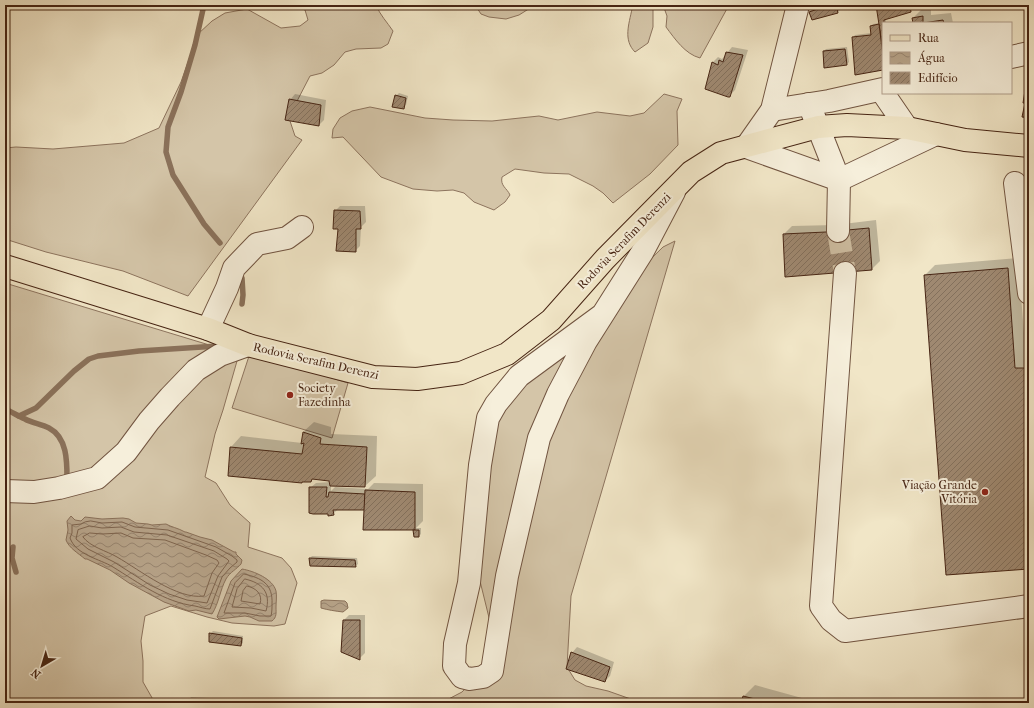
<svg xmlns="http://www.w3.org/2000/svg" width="1034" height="708" viewBox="0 0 1034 708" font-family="'IM FELL French Canon',serif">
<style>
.grass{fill:#d4c5a8;stroke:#8d745e}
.water{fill:url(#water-waves);stroke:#8a715a}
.shadow{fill:#0003}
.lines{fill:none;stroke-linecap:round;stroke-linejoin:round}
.shore{stroke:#7e644e;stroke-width:1}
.stream{stroke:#8a715a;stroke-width:5.5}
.building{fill:url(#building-hatch);stroke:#462413}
.minor-tunnel{stroke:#cfbfa3;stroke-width:22;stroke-dasharray:22 11;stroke-linecap:butt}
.minor-casing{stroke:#715440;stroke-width:24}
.major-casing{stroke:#462413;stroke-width:24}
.minor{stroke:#f6efdb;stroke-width:22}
.major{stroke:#f1e6c7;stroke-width:22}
.poi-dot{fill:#8f2418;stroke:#f6efdb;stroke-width:1.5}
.labels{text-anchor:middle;stroke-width:4;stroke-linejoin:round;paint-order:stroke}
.street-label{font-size:12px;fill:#462413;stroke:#f6efdb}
.poi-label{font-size:12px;fill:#462413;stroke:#f6efdb;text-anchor:start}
</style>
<defs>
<pattern id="water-waves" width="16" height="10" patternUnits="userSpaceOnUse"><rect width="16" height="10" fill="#b7a48a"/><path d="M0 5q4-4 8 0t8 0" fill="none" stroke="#978570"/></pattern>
<pattern id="building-hatch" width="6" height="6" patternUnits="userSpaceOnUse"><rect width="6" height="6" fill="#9f8971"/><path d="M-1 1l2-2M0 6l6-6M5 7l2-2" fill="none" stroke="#83705c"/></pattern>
</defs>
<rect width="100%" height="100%" fill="#f1e6c7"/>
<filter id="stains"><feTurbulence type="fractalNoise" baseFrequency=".005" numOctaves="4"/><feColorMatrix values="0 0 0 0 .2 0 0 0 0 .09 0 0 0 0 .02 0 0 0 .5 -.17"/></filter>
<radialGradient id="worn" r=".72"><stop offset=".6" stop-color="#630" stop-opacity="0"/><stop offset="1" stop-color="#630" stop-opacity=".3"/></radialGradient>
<!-- grass -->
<g class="grass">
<path d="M295 5H376C380 15 387 22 393 31L388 44 381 48 356 49 345 52 334 65 322 73 310 76 295 105 290 121 295 136 302 140 188 296 123 271 46 252 5 239V148L16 147 53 149 124 143 159 128 181 82 198 34 212 21 225 13 247 9 281 28 300 26 308 20 305 10Z"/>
<polygon points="475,5 535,5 519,15 506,19 489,17 481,14"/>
<path d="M629 5H654L653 7V27L648 43 635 52C623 40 629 24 632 9Z"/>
<path d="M663 5H729L700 58C685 54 675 39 666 27L667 16Z"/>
<path d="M664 94 682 99 677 111 678 145 650 174 613 203 603 193 593 186 569 174 544 173 515 169 502 177C500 186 507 188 510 195L505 202 494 210 474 202 464 193 453 190 437 191 413 189 381 177 343 137 332 138 333 129 340 118 352 111 370 107 425 118 453 120 492 121 539 116 558 120 597 112 630 116 644 113Z"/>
<polygon points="675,241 571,596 567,667 575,680 586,686 608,691 642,703 441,703 462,692 484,669 493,634 480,581 475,540 499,408 663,247"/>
<polygon points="5,283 239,354 223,410 215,434 205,477 216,483 230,505 250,523 248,547 282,558 291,568 297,583 285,624 274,626 232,623 207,617 171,606 145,616 141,641 143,661 143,682 155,703 5,703"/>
<polygon points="250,353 348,383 332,438 232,408"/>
</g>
<!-- water -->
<g class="water">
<path d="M71 516 75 520 81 521 85 517 102 519 123 518 129 519 136 523 148 524 152 525 166 524C171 527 178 528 185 532H186L200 537 212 540 234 552H236V554L242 560 241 564C237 569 230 572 226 579 220 590 219 603 212 614L196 610 189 611 164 602 129 583 110 570 87 559H85C78 553 69 548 66 540L68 530 67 521Z"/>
<path d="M242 569C254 571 273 579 276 591 277 596 276 602 276 607 276 613 277 617 272 621H259L250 617 245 616 219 619 217 617 231 581Z"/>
<path d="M324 600 345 601 347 603 348 608 343 612C335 611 328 610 321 608V601Z"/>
</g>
<!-- shadow -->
<g class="shadow">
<polygon points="817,5 839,5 840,10 838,12 813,19 810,12 812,9 818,7"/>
<polygon points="877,5 912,5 913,8 910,11 886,18 886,23 883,23 883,69 853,38 855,35 871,33 871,26 873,24 880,23"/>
<polygon points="931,8 931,15 951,13 953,23 914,23 913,18 921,10"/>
<polygon points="732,47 748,50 735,90 729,96 706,88 713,62 718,57 722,59"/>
<polygon points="847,47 849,62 847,64 824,51 826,49"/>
<polygon points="399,93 408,96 406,105 403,107 396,96"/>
<polygon points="295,94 326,100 324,120 319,125 290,100"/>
<polygon points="340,206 365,206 366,222 361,227 360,246 355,251 339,228 335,211"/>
<polygon points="876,220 880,261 872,269 786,276 784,234 792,226 835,225"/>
<polygon points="1018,258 1026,358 1029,358 1029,568 925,275 935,265"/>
<polygon points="314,422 331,427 331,434 377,436 376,476 365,486 331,485 331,491 335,487 368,489 374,483 423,484 423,521 416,528 421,528 421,534 419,536 414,531 416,529 364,529 365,509 338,509 333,514 310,488 316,483 331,482 330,480 314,478 311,481 231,447 241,436 302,443 303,432"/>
<polygon points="312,556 357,558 358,564 355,566 310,558"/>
<polygon points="349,615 365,615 365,653 360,658 344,620"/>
<polygon points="213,631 243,636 243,643 240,645 210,634"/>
<polygon points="577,647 614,662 610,676 605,681 572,653"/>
<polygon points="755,685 820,703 743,703 744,696"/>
<polygon points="191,697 210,698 210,703 186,703"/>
</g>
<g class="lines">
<!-- shore -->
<g class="shore">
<path d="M91 521 102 523 122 522 135 527 168 530 216 547 232 556 237 560V562L230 568 222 577 210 609C205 609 200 607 195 606 164 602 139 583 113 567 100 559 76 555 70 538L72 533V525L81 524 85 522Z"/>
<polygon points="90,526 102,528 121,527 134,532 167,535 214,551 227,559 229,561 218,576 207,603 187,600 169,594 150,585 114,562 88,549 76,539 78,530"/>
<path d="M90 533 102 534 121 533 133 538 165 540 206 555 217 560 219 563 212 573 204 596C177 600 140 570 117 557 107 551 90 547 83 537Z"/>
<path d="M244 574C262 578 273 584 272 604 272 608 272 612 271 616H260L245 613H224L235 583Z"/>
<path d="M245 579C263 583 271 593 266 611L251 608 232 607 237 589Z"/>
<path d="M247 586C256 588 263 594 260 604L241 601 243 591Z"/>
</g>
<!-- stream -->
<g class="stream">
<polyline points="204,5 195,45 181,92 168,127 166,152 173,175 204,224 220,243"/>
<polyline points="242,304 243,295 242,278"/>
<path d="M5 409C12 412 18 416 25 419 32 423 41 424 49 428 68 438 67 463 67 482"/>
<polyline points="19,416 36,408 74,371 89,359 98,356 139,351 218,346"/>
<polyline points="13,547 12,558 16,572"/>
</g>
</g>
<!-- building -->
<g class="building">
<polygon points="816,5 836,5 838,13 812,20 809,12 818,9"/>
<polygon points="876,5 910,5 911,12 884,20 883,44 882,44"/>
<polygon points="923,16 923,23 943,20 944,23 913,23 912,18"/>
<polygon points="879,24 883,56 883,70 855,75 852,37 871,35 870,26"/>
<polygon points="845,49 847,65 824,68 823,51"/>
<polygon points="726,52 743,55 730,97 728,97 705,89 712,62 718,65 719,60 723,62"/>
<polygon points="1029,66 1029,118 1022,117 1025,103 1023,103"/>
<polygon points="395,95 406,98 404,109 392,107"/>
<polygon points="289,99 321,105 319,126 285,120"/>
<polygon points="334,210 360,211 361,229 356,229 356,252 336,251 338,229 333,229"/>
<polygon points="869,228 872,270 785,277 783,234 826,232"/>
<polygon points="1008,268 1015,368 1025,368 1029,416 1029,569 946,575 924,275"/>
<polygon points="303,432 321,438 320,444 367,447 365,487 330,486 329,481 312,479 311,482 302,482 302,483 228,476 230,447 302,454 304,443 301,444"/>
<polygon points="309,487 327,487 326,497 328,497 329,492 365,494 365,510 333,510 334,515 328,516 328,514 313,514 309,513"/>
<polygon points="365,490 415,492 415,530 363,530"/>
<polygon points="413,530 419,530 419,537 414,537"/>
<polygon points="309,558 355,560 356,567 310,566"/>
<polygon points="343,620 360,620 360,660 341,652"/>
<polygon points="209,633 242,638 241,646 209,642"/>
<polygon points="571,652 610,667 605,682 566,669"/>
<polygon points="743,696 771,703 741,703"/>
</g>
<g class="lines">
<!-- minor-tunnel -->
<polyline class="minor-tunnel" points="838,231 845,273"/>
<defs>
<g id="minor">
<polyline points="798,5 772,110 746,147 839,180 936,134"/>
<polyline points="1011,57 1029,53"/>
<polyline points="883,93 907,128"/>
<polyline points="809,104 839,180 838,231"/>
<polyline points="772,110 829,101 883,89"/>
<polyline points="1015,183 1029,293"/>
<polyline points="845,273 821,606 831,620 845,631 1029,606"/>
<polyline points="602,315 519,376 496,404 488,418 480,465 469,583 455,644 454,666 462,677 470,679 483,677 492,671 507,576 539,438 558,394 586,341 643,251 674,192"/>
<polyline points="208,329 227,288 234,268 257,244 287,238 302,227"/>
<polyline points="5,491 34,492 59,488 97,478 126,452 149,421 170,397 196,370 220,355 248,345"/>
</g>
<polyline id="major" points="5,266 208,329 248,345 373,377 417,379 461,373 507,354 551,320 605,259 691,172 721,153 818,127 847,125 907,128 965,140 1029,146"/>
</defs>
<!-- minor casing -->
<use href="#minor" class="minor-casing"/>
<!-- major casing -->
<use href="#major" class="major-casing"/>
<!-- minor -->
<use href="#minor" class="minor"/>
<!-- major -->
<use href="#major" class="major"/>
</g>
<!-- markers -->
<g class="poi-dot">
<circle cx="290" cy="395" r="4"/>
<circle cx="985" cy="492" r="4"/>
</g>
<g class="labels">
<!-- street labels -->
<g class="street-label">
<text transform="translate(624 241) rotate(-46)" y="4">Rodovia Serafim Derenzi</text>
<text transform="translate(316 361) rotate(13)" y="4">Rodovia Serafim Derenzi</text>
</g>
<!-- poi labels -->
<g class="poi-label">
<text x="298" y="392">Society<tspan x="298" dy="14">Fazedinha</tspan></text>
<text x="977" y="489" text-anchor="end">Viação Grande<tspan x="977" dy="14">Vitória</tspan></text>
</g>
</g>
<!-- margin -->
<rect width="1034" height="708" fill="none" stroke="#f1e6c7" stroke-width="20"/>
<rect x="6" y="6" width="1022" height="696" fill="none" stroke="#462413" stroke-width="2"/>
<rect x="10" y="10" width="1014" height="688" fill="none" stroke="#462413"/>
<!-- legend -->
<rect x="882" y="22" width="130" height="72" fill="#f6efdb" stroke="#b09e8b"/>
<rect x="890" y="35" width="20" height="6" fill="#f1e6c7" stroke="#b09e8b"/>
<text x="918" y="42" font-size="12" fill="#462413">Rua</text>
<rect x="890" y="52" width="20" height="12" fill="url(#water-waves)" stroke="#b09e8b"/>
<text x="918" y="62" font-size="12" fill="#462413">Água</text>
<rect x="890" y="72" width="20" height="12" fill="url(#building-hatch)" stroke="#b09e8b"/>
<text x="918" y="82" font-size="12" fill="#462413">Edifício</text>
<!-- north arrow -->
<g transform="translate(42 666) rotate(218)" stroke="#f6efdb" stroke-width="3" paint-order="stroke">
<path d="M0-3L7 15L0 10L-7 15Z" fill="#462413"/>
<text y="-6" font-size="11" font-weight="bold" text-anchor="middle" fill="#462413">N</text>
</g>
<rect width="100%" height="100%" filter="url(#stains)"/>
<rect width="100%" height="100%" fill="url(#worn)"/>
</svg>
